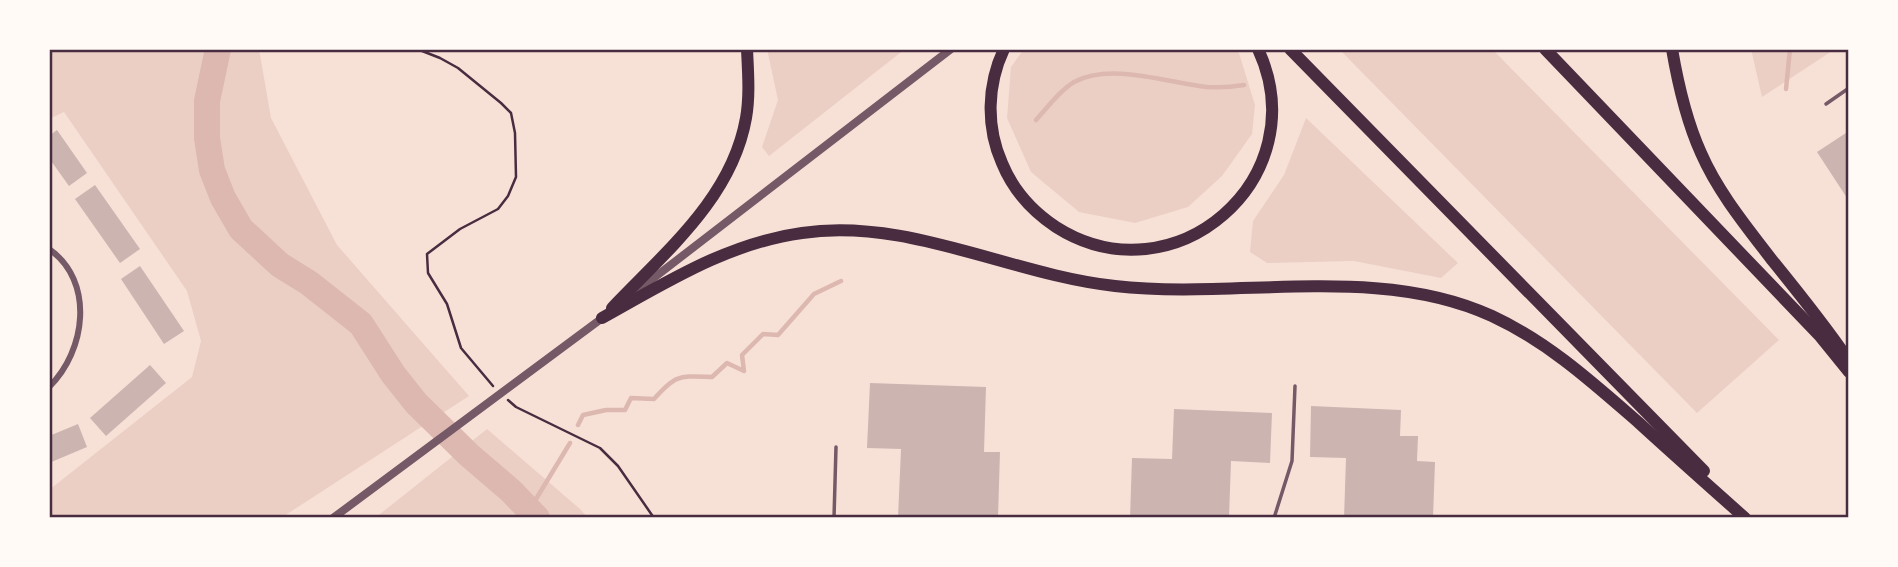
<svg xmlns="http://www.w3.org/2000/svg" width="1898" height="567" viewBox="0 0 1898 567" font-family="'Varela Round',sans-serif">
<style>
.green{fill:#ebcfc5}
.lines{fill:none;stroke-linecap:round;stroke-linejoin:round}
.stream{stroke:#dcb8b0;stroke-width:4.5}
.river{stroke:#dcb8b0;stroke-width:26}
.building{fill:#ccb4b1}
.path{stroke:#4a2c40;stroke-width:2.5}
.service{stroke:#755966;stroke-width:3.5}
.minor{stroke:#755966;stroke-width:6}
.tertiary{stroke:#755966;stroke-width:8}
.motorway{stroke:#4a2c40;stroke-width:12}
.neatline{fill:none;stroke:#4a2c40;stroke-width:2.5}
</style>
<rect width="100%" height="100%" fill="#f7e1d7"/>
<!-- green -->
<g class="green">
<polygon points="49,49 259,49 271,118 337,245 469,396 281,518 49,518 49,490 192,377 201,341 187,291 64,112 49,119"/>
<polygon points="767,49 905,49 769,156 762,147 778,100"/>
<polygon points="1024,49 1235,49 1239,53 1255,105 1252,134 1222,176 1188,207 1135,223 1079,212 1031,172 1007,118 1011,67"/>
<polygon points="1339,49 1492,49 1779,340 1697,413"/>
<polygon points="1751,49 1835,49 1762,97"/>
<polygon points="1306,118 1458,263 1441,278 1354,261 1267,263 1250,252 1253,221 1284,175"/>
<polygon points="487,429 580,509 588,518 375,518"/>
</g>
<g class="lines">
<!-- stream -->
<g class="stream">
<polyline points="49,53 50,49"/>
<polyline points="1786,89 1790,49"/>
<path d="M1036 120C1048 107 1059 91 1074 82 1111 62 1168 83 1207 87 1220 88 1232 87 1244 85"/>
<path d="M578 425 583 415 606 410H625L631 398 654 399C676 374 679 376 712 377L727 363 744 371 742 355 763 334 778 335 814 294 841 281"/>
<polyline points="530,509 570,443"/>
</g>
<!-- river -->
<polyline class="river" points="218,49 207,101 207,138 212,170 223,198 241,229 280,265 309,283 361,324 393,374 416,403 469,455 511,491 537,518"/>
</g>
<!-- building -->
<g class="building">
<polygon points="57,130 87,173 69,186 49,158 49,136"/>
<polygon points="1849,131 1849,201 1817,152"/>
<polygon points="95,185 140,249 120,263 75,199"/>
<polygon points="140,266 184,331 164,344 121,279"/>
<polygon points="150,365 166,383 106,436 90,418"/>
<polygon points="870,383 986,387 984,452 1000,452 998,518 898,518 901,449 867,448"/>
<polygon points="1311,406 1401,410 1400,436 1418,436 1417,461 1435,462 1433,518 1344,518 1346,458 1310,457"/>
<polygon points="1174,409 1272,413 1270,463 1231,461 1229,518 1130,518 1132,458 1172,459"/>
<polygon points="78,424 87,447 49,463 49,436"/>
</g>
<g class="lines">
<!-- path -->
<g class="path">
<polyline points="417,49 440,58 458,68 501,103 511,113 515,133 516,177 508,196 498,209 460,229 427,254 428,273 447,304 461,348 493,386"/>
<polyline points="508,400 516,407 600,448 618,466 654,518"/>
</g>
<!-- service -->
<g class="service">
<polyline points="1826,104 1849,88"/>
<polyline points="834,518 836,447"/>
<polyline points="1274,518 1292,461 1295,386"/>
</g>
<!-- minor -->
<path class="minor" d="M49 249C95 281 86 351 49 387"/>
<!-- tertiary -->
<g class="tertiary">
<polyline points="629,297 951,49"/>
<polyline points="333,518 605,316"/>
</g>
<!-- motorway -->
<g class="motorway">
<path d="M1004 49C987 85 986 127 1002 163 1013 190 1032 211 1056 227 1174 302 1318 178 1258 49"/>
<polyline points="1290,49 1704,471"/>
<polyline points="1545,49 1819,335 1849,372"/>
<path d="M1672 49C1678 84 1686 120 1701 153 1718 192 1746 226 1772 260 1798 292 1824 324 1847 358"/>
<path d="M612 308C665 252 732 198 746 118 750 95 748 72 747 49"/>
<path d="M602 318C667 282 728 243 802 233 907 217 1012 275 1115 286 1237 300 1377 263 1492 316 1548 342 1592 382 1638 422 1673 454 1709 486 1745 518"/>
</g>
</g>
<!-- border -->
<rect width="1898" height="567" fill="none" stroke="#fffaf5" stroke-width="102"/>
<rect x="51" y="51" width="1796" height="465" class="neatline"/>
</svg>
